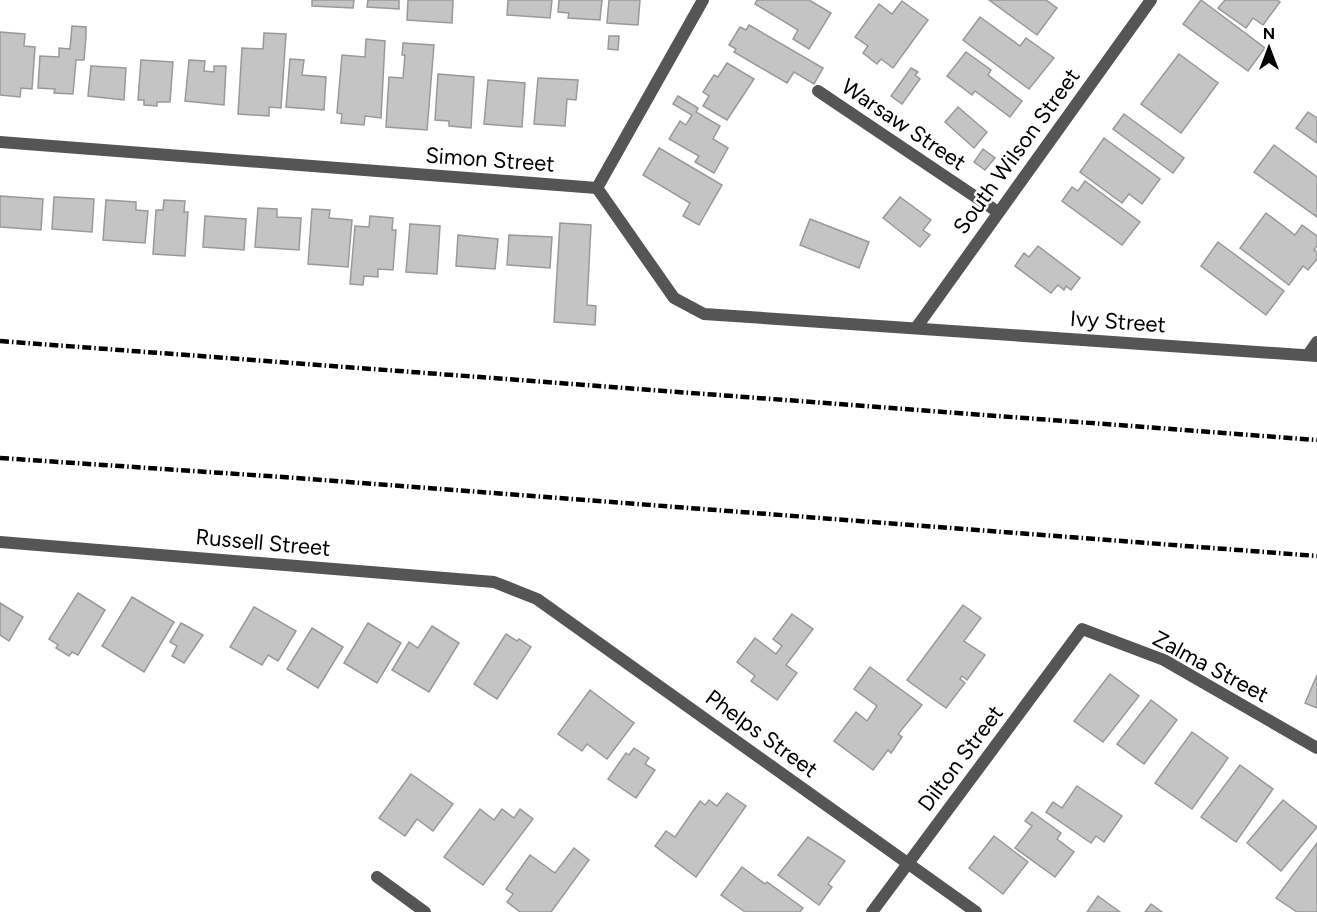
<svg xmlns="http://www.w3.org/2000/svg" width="1317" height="912" viewBox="0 0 1317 912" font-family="Figtree,sans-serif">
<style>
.building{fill:#c4c4c4;stroke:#999;stroke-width:1.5}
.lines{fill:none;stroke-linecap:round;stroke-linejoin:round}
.street{stroke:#555;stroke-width:12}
.rail{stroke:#000;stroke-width:4.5;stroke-dasharray:9 3 1.5 3;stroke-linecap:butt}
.labels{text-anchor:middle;stroke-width:5;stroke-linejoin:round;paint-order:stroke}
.street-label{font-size:22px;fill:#000;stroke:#fff}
</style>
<rect width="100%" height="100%" fill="#fff"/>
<!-- building -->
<g class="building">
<polygon points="312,0 354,0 353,8 312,6"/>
<polygon points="368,0 399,0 399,9 367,7"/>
<polygon points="408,0 453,0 452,23 407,20"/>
<polygon points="508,0 552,0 550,18 507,15"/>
<polygon points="559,0 602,0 600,20 568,18 569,13 558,12"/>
<polygon points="609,0 640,0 638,25 607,23"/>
<polygon points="757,0 809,0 831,13 809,49 793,39 798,30 755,4"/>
<polygon points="989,0 1046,0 1057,8 1037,35"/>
<polygon points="1201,0 1265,48 1248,71 1183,24"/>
<polygon points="1225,0 1277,0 1280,2 1263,25 1253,18 1246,28 1218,8"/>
<polygon points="902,1 928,20 893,68 881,59 877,64 863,53 868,46 855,37 879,4 892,14"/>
<polygon points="980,17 1020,46 1026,38 1054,58 1029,89 963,40"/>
<polygon points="749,25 823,68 814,84 794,72 787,83 734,52 736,49 729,45 740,27 746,30"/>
<polygon points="72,26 86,27 86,37 84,60 76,60 73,94 54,93 55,89 38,88 40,56 59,57 59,48 70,49"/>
<polygon points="0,32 25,34 24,46 35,47 32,89 21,88 20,97 0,95"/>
<polygon points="264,33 286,34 281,108 269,107 269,116 238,114 242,48 263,49"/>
<polygon points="609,36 619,36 618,50 608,49"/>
<polygon points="366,39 385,41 381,118 365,116 364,125 341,123 342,114 337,113 342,55 365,57"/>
<polygon points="403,43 434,45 427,130 386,127 389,77 403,78 405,55 402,55"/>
<polygon points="966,52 991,70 988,75 1022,101 1010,117 975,91 972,95 947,76"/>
<polygon points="1179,54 1218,83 1181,133 1141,104"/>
<polygon points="290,59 304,60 302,75 326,77 324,110 286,107"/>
<polygon points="141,60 173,62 170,102 157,102 157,106 144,105 144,100 138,100"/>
<polygon points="189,60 205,61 204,71 214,72 214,66 226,66 224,105 185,101"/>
<polygon points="727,63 754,79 727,120 703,106 709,96 703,92 714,75 718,77"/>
<polygon points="91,66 126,68 124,100 88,96"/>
<polygon points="911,68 918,72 915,75 920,79 902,104 891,96"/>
<polygon points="438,74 474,77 471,128 449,126 449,121 435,120"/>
<polygon points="538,78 578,80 576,100 567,99 565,126 534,124"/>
<polygon points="488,80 525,83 522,127 484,124"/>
<polygon points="678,96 698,108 696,112 720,126 713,139 728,148 714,173 695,162 699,156 669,139 680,121 686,125 692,115 673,104"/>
<polygon points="958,107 987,132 974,148 945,122"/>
<polygon points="1308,112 1317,118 1317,143 1296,128"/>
<polygon points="1124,114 1184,158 1173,173 1113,129"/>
<polygon points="1104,138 1160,179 1142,204 1129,194 1122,203 1080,172"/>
<polygon points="1274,145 1317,177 1317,217 1254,172"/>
<polygon points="659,148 722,185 699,225 683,216 690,203 643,175"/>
<polygon points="983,149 995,158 985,170 974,162"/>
<polygon points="1085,181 1140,222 1122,245 1062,201 1072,187 1078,191"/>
<polygon points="0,196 43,199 41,230 0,227"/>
<polygon points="54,197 94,199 92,232 52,229"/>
<polygon points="900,197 931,220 923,230 930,235 920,247 883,218"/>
<polygon points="106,200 136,202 136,210 148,211 145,243 103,240"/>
<polygon points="164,200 185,201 184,212 188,212 185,256 153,254 156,210 163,210"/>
<polygon points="258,208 277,209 277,217 301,218 299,250 255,247"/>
<polygon points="312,209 330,210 329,218 352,220 348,267 308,264"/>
<polygon points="1266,213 1295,235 1302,225 1317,236 1317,246 1314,250 1317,252 1317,259 1308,270 1303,266 1289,285 1240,248"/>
<polygon points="205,216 246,219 244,250 203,247"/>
<polygon points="370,216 393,218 392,230 396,230 393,270 378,269 378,277 364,276 363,285 350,284 355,226 369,227"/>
<polygon points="810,219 869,242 859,268 800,245"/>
<polygon points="560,223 591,225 587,305 596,306 595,325 554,322"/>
<polygon points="410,224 440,226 437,274 406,272"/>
<polygon points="458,235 498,239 495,269 456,266"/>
<polygon points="509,235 552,237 550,268 507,265"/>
<polygon points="1218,242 1284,291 1266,315 1201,266"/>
<polygon points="1038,246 1080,278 1071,290 1066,286 1064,290 1058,285 1051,293 1015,266 1024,253 1029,257"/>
<polygon points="78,593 105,610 78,655 72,652 69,656 56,648 58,645 49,639"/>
<polygon points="132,597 174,622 144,672 102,646"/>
<polygon points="0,603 23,617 9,641 0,635"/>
<polygon points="963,605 981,618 964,641 985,655 967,680 962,676 960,679 965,683 946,708 907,680"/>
<polygon points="254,607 296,631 278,661 268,655 262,665 230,647"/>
<polygon points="792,614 813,629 786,665 797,673 777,700 751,681 755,676 737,662 755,638 776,654 782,646 773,639"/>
<polygon points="181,623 203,635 184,663 172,656 177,646 170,642"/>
<polygon points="368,623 401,643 377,683 344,663"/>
<polygon points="432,626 459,643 429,692 392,670 409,642 418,648"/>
<polygon points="312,628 343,647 318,688 287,669"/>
<polygon points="506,634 517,641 519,639 531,647 497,699 474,684"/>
<polygon points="870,667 922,705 898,734 902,737 891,753 888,750 873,770 834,741 856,712 867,721 877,706 854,689"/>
<polygon points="1110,674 1139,696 1103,742 1074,721"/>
<polygon points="1317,675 1317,708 1305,703"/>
<polygon points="590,690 634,723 607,759 587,744 582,751 558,734"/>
<polygon points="1151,700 1177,720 1144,764 1117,744"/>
<polygon points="1192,732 1228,758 1192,809 1155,783"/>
<polygon points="634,748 649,758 645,764 655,770 636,798 608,779 626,753 629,755"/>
<polygon points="1240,765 1273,789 1236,842 1201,817"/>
<polygon points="411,774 453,804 433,831 417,819 405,836 379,818"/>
<polygon points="1077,786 1122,816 1104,842 1096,836 1091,843 1046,812 1053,802 1062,808"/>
<polygon points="727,793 746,806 696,877 655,846 666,831 675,837 700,801 705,805 709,800 717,806"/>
<polygon points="1283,800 1317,827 1281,871 1247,843"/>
<polygon points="480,809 494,820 502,809 514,818 520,809 533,819 483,885 444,857"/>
<polygon points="1032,812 1061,833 1057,839 1074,852 1055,877 1015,848 1032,826 1025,821"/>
<polygon points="994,836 1028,862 1003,894 969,868"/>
<polygon points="808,837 845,861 828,884 832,887 819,905 778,875"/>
<polygon points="1317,843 1317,912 1297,912 1276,898"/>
<polygon points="574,848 589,860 551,912 520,912 507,902 513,894 506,889 530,855 555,873"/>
<polygon points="742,867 765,884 767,882 803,908 800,912 745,912 721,895"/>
<polygon points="1098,896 1120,912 1087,912"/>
<polygon points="1151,904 1162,912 1145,912"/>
</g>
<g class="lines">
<!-- street -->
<g class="street">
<polyline points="818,91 998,212"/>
<polyline points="0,142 597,188"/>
<polyline points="597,188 674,298 704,314 1317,356"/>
<polyline points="597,188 703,0"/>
<polyline points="916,328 1151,0"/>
<polyline points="1308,355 1317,342"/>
<polyline points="0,542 494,582 537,599 976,912"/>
<polyline points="377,877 425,912"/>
<polyline points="872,912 1082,629 1164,660 1317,748"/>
</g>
<!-- rail -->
<g class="rail">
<polyline points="0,341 1317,440"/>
<polyline points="0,458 297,478 1317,556"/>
</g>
</g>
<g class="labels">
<!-- street labels -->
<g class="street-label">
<text transform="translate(904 124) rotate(34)" y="8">Warsaw Street</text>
<text transform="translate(1016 151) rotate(-54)" y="8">South Wilson Street</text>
<text transform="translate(490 159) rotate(4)" y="8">Simon Street</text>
<text transform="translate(1118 321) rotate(4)" y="8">Ivy Street</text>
<text transform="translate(263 542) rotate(5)" y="8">Russell Street</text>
<text transform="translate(1211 666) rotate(28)" y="8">Zalma Street</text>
<text transform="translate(762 733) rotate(36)" y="8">Phelps Street</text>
<text transform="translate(960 758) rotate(-53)" y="8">Dilton Street</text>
</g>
</g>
<!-- north arrow -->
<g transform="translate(1269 48)" stroke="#ffffff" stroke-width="4.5" paint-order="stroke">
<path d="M0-4.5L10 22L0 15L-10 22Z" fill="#000000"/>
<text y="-9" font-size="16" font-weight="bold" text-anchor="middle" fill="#000000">N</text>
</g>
</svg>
